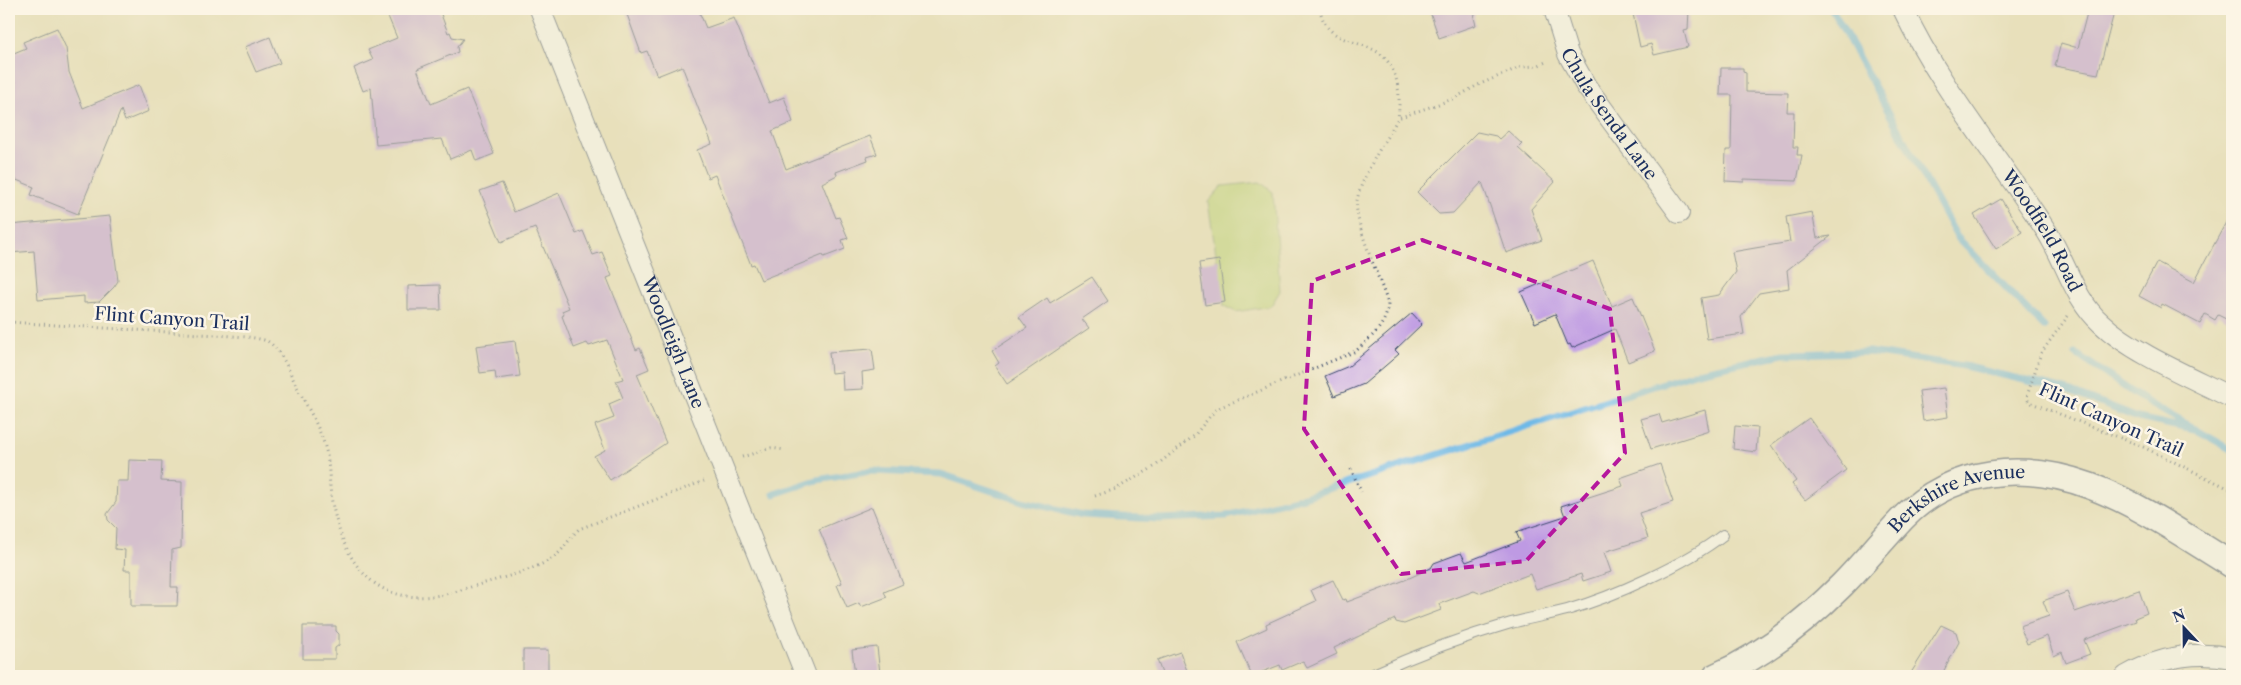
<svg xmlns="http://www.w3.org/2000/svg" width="2241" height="685" viewBox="0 0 2241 685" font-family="'Libre Caslon Text',serif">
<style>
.green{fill:#bbd377;stroke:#6b816a}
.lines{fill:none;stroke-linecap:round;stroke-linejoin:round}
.stream{stroke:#6eb9e7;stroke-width:7}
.building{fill:#be9ae3}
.service-casing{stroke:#3a4a6c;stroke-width:12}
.minor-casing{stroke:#3a4a6c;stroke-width:22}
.tertiary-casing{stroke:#3a4a6c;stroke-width:28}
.path{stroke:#3a4a6c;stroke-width:3;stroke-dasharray:1 4;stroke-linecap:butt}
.service{stroke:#fff;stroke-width:10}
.minor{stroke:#fff;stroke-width:20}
.tertiary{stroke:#fff;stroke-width:25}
.marked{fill:none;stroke:#b5179e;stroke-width:4;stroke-dasharray:10 6;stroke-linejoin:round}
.labels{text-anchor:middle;stroke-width:5;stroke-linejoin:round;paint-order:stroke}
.street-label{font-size:18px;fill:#1b2f5e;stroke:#fcf5e5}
</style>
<rect width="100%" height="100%" fill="#fcf5e5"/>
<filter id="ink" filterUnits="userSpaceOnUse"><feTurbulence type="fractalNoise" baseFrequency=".02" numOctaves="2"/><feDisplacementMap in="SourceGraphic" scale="10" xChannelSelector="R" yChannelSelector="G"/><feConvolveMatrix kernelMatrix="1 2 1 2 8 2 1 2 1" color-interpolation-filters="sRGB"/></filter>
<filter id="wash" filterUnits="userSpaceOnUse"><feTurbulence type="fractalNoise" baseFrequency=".0096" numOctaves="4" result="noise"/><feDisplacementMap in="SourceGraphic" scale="20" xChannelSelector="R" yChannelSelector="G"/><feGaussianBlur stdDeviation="1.12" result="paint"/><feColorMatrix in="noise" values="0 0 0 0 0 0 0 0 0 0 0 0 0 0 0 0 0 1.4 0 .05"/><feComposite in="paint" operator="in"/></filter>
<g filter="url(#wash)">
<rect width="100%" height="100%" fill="#e8e0bb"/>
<!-- green -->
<polygon class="green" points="1260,182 1273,192 1280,291 1271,306 1236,312 1224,306 1208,202 1222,186"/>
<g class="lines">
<!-- stream -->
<g class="stream">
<polyline points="1832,9 1957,237 2044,327"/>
<polyline points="2075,353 2142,399 2232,450"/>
<polyline points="774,494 817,480 872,471 941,474 1022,501 1083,515 1160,519 1226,516 1304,497 1698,372 1783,354 1869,352 1964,366 2066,390 2138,418 2194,430"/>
</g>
</g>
<g id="blocks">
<!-- building -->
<g class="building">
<polygon points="385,9 439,9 448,33 450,32 452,37 463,39 457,47 458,52 417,69 431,104 467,89 494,154 476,161 472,150 450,159 442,139 376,145 371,88 363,91 354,68 373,60 368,50 397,38"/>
<polygon points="625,9 698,9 706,28 734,18 769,103 784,97 793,122 772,131 786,169 870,136 877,154 867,157 868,160 836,172 837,175 822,183 836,218 839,217 848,238 842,240 845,249 824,257 823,255 761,280 754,264 751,265 715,175 708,178 697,150 712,144 682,66 657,76 647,51 641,53"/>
<polygon points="1429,9 1476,9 1474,18 1476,25 1439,38"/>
<polygon points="1632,9 1689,9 1688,30 1684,31 1688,47 1654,55 1651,44 1640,47"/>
<polygon points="2088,9 2115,9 2098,74 2055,66 2061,43 2078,48"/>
<polygon points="57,28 66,48 69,72 83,108 139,85 149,111 125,121 121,110 78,214 31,195 34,187 9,177 9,55 26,48 23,42"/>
<polygon points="270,37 280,63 256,72 245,47"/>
<polygon points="1721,68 1743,68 1743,72 1746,73 1746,92 1788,93 1787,112 1794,112 1793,147 1798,147 1797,155 1802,155 1797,181 1744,179 1744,182 1725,181 1726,150 1731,150 1732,95 1720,95"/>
<polygon points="1508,131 1522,144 1518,148 1555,182 1531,209 1542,240 1506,253 1482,182 1453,213 1439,214 1417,192 1477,132 1496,136 1499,139"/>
<polygon points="502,183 514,212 559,193 576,234 583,231 593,255 602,252 612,276 607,278 636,350 640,348 649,369 637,374 666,443 610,480 594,456 605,450 595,425 614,418 609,404 623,398 616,381 623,379 607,340 589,346 587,343 574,348 562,316 564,315 562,311 569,308 535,228 501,242 480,191"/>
<polygon points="2001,199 2022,232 1996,249 1974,215"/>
<polygon points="2232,211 2232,322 2218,315 2215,320 2205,314 2200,324 2162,304 2161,308 2139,296 2157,262 2194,282"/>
<polygon points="1812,212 1817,238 1831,236 1787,270 1789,288 1759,293 1741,317 1744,334 1707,339 1701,298 1719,295 1736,272 1732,252 1790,242 1786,217"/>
<polygon points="110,216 118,281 114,287 99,302 84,303 84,296 38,300 34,251 9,253 9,225"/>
<polygon points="1219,260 1225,302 1205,305 1199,263"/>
<polygon points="1593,261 1612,306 1633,297 1655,351 1628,362 1615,329 1572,348 1570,344 1568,345 1555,314 1535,323 1521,292"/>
<polygon points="1092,277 1108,301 1082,319 1089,328 1007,384 995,366 999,363 992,351 1027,328 1019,317 1047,298 1050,303"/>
<polygon points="440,285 441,310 408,310 408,286"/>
<polygon points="1412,313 1422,324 1395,350 1399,354 1364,384 1334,396 1325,376 1349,366"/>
<polygon points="515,341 520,376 496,379 495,371 480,373 476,346"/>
<polygon points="872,349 875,370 862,372 863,389 843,390 842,372 831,373 829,352"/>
<polygon points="1944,388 1948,417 1923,421 1919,391"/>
<polygon points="1705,410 1709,431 1651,449 1641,419 1659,414 1662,423"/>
<polygon points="1809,418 1846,470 1805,500 1792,484 1796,481 1771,445"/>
<polygon points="1735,426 1758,428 1756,452 1733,449"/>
<polygon points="129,460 162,461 161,481 182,482 181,548 172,550 171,587 178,587 177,606 131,606 131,570 124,570 125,550 115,549 116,528 108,520 107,514 116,502 117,481 128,481"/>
<polygon points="1660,464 1673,502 1639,513 1648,538 1604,552 1611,572 1583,581 1581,574 1536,589 1530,574 1479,593 1474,591 1439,604 1441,610 1404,624 1396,622 1395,619 1334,648 1337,654 1307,668 1303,661 1282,670 1280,665 1252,676 1237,642 1267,628 1266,624 1316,601 1311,590 1333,580 1343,600 1346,599 1347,602 1405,580 1431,568 1434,563 1461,553 1466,562 1520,541 1516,532 1565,516 1561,506 1623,486 1620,478"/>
<polygon points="872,507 903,584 884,592 887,597 861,607 859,603 847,608 837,585 842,583 819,529"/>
<polygon points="2139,590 2147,613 2135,618 2136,621 2084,640 2090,654 2066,663 2062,652 2054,656 2047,636 2027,644 2020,626 2049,616 2043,601 2067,592 2075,612"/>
<polygon points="1941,625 1956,632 1959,642 1941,676 1909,676"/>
<polygon points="303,626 336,626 336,631 339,634 339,645 335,648 335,659 303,659"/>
<polygon points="877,647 880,673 855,675 852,650"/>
<rect x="523" y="650" width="25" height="26"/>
<polygon points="1180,652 1189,676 1163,676 1157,660"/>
</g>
</g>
</g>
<g filter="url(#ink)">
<use href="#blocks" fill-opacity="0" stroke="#3a4a6c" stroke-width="1"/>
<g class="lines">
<defs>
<path id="service" d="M1369 676C1415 655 1462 637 1511 623 1530 618 1548 615 1567 610 1613 597 1686 564 1723 535"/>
<g id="minor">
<path id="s1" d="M540 9 806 676"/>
<path id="s2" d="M1554 9 1568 54 1586 86 1679 213"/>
<path id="s3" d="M1903 9C1941 90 1999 157 2047 232 2066 262 2074 299 2101 323 2132 353 2193 378 2232 398"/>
<path d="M2126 676C2160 657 2194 650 2232 658"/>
</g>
<g id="tertiary">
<path id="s4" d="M1716 676C1762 656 1806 621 1842 585 1863 564 1882 540 1903 518 1953 467 2025 462 2090 486 2141 505 2186 537 2232 565"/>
</g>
</defs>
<!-- service casing -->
<use href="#service" class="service-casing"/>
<!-- minor casing -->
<use href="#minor" class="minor-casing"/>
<!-- tertiary casing -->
<use href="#tertiary" class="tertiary-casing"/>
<!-- path -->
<g class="path">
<path d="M1320 9C1326 44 1357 38 1379 53 1399 67 1401 97 1398 118"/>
<polyline points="2068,316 2041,353 2028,393 2027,398 2029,402 2141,446 2232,490"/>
<path d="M9 322 248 337C254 338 262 339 267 341 281 349 289 371 296 385 307 407 322 430 327 455 330 472 329 490 333 507 349 581 390 613 464 589 489 581 533 572 554 557 564 550 569 538 579 529L704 481"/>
<polyline points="742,457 771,448 785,450"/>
<polyline points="1351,469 1361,492"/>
<path d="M1095 496 1116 489 1154 467 1194 436 1216 409 1356 351C1371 337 1387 325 1388 304 1381 280 1353 222 1357 201 1361 176 1386 140 1398 118L1453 99 1478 85 1520 67 1537 66 1548 61"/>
</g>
<!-- service -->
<use href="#service" class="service"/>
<!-- minor -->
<use href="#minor" class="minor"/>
<!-- tertiary -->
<use href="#tertiary" class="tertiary"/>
</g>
</g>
<!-- marked area -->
<path d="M0 0H2241V685H0ZM1422 240 1610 309 1625 453 1526 561 1401 574 1304 429 1312 281Z" fill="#e8e0bb" fill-opacity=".55" fill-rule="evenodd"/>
<path class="marked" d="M1422 240 1610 309 1625 453 1526 561 1401 574 1304 429 1312 281Z"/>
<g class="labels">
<!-- street labels -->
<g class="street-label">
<text dy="6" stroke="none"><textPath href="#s2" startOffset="120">Chula Senda Lane</textPath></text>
<text dy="6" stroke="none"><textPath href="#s3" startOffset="262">Woodfield Road</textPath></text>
<text transform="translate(172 319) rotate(4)" y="6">Flint Canyon Trail</text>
<text dy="6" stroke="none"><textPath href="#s1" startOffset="359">Woodleigh Lane</textPath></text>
<text transform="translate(2111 420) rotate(24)" y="6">Flint Canyon Trail</text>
<text dy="6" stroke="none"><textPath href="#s4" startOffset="306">Berkshire Avenue</textPath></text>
</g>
</g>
<!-- margin -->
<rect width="2241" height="685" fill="none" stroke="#fcf5e5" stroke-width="30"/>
<!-- north arrow -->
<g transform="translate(2184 628) rotate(338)" stroke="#fcf5e5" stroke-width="4" paint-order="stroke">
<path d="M0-4L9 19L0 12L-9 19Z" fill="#1b2f5e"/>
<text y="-8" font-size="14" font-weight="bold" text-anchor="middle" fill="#1b2f5e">N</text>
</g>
</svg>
